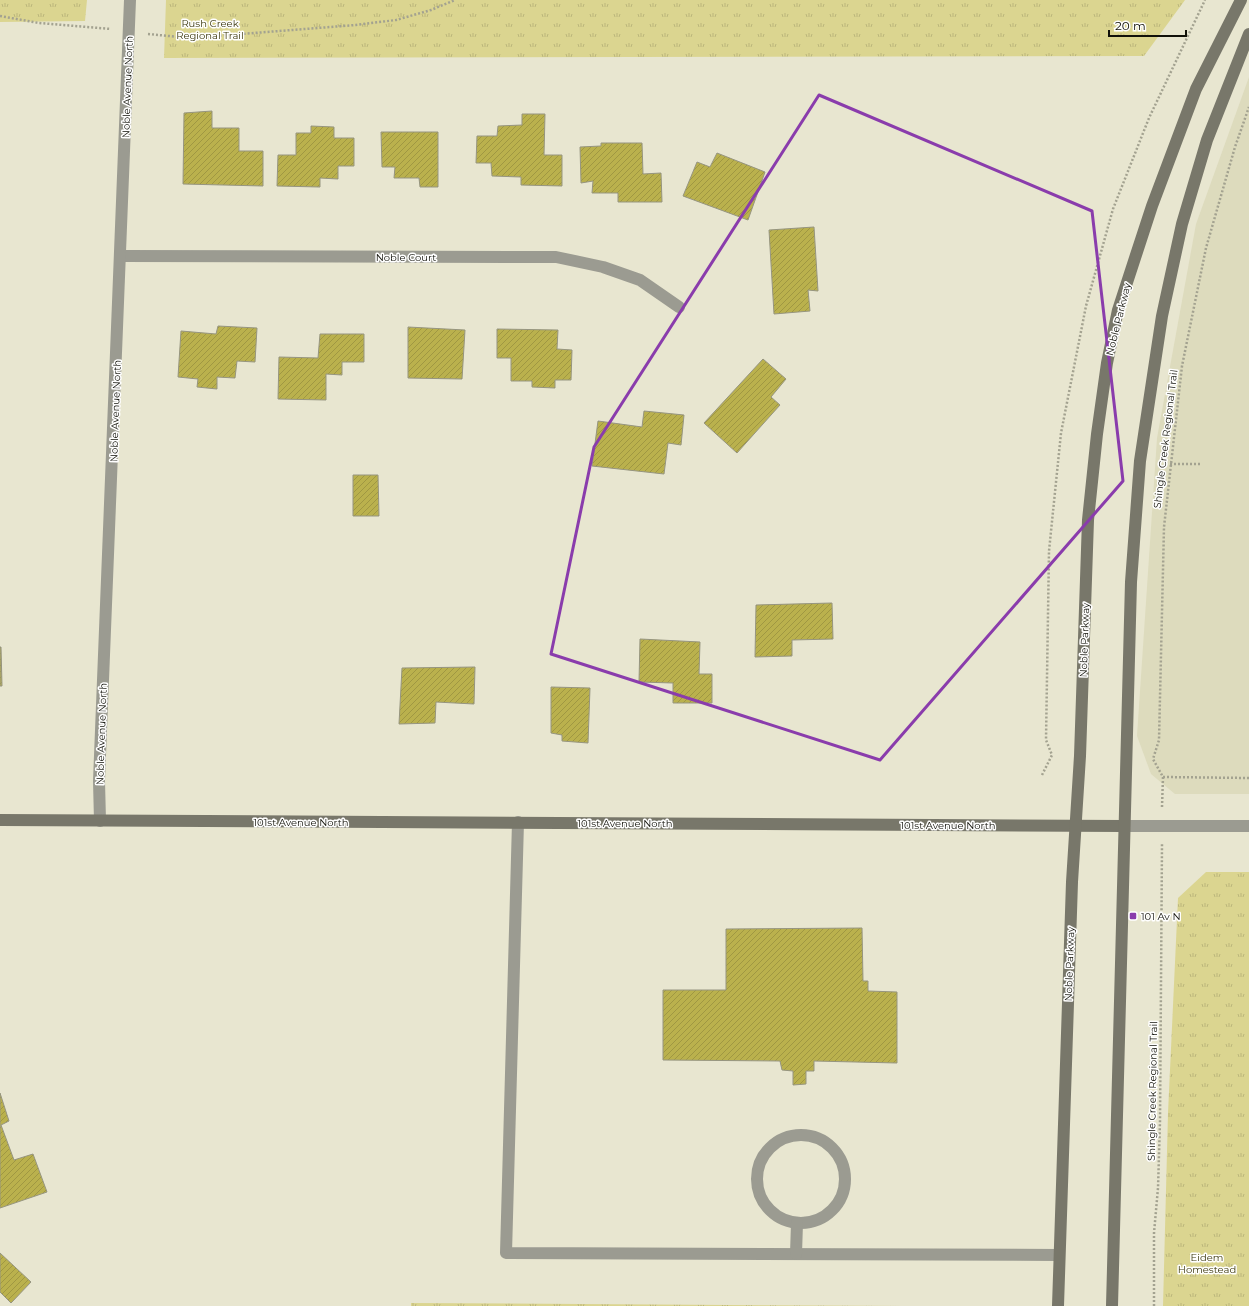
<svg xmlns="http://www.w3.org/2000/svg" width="1249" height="1306" viewBox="0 0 1249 1306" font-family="Montserrat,sans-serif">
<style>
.built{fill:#dddbbd}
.grass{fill:url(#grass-tufts)}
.building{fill:url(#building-hatch);stroke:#969580}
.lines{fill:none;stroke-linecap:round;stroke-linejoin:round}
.path{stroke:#a3a290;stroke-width:2.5;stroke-dasharray:2 2;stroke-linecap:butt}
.lane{stroke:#9b9b91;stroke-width:12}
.street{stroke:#9b9b91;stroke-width:12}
.secondary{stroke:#78776a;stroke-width:12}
.marked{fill:none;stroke:#8a3cac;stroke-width:3;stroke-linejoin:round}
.poi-dot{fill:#8a3cac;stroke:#fff;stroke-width:1.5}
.labels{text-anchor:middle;stroke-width:3;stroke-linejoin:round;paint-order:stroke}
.park-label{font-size:10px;fill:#3b370c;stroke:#fff}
.street-label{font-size:10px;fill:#111109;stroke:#fff}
.poi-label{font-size:10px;fill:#111109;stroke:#fff;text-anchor:start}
</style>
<defs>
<pattern id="grass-tufts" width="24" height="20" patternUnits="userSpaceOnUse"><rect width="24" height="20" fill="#dbd590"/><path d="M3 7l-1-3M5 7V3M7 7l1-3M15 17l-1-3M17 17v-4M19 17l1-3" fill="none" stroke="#bbb67b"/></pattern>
<pattern id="building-hatch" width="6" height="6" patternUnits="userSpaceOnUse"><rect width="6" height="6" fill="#bab14d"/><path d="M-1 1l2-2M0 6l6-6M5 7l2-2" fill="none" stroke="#9f9742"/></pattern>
</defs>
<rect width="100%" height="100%" fill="#e8e6d0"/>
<!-- built -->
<polygon class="built" points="1249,77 1249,794 1175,794 1151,774 1137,736 1157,438 1196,224"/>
<!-- grass -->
<g class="grass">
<polygon points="0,0 87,0 85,21 0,22"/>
<polygon points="166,0 1185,0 1144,56 164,58"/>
<polygon points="1206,872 1249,872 1249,1306 1163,1306 1168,1113 1178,898"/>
<polygon points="411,1303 906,1306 411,1306"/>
</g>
<!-- building -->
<g class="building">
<polygon points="212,111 212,128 239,128 239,151 263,151 263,186 183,184 184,113"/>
<polygon points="522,114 545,114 544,155 562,155 562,186 521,185 521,177 492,176 491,163 476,163 477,136 497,136 498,126 522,125"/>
<polygon points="311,126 334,127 334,138 354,138 354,166 338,166 338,179 320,178 320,187 277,186 278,155 296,155 296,133 311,133"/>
<polygon points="381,132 438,132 438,187 420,187 419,178 394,178 395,167 382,167"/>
<polygon points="601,143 642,143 643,174 661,173 662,202 618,202 618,193 592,193 593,181 581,183 580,147 601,146"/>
<polygon points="717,153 765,172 748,220 683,196 697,162 710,167"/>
<polygon points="814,227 818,291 808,290 810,311 774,314 769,230"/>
<polygon points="218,326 257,328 255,362 237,361 235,378 217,377 217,389 197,387 198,379 178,377 181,331 216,334"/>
<polygon points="408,327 465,330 462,379 408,378"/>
<polygon points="497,329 558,330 557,349 572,350 571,380 555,380 555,388 532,387 532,381 511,381 511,358 497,358"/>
<polygon points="320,334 364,334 364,362 342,362 342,375 326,374 326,400 278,399 279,357 318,358"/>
<polygon points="763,359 786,379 771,397 780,405 737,453 704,423"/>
<polygon points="644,411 684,415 681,445 668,443 664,474 592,466 598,421 642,427"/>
<polygon points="353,475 378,475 379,516 353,516"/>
<polygon points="832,603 833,639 792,640 792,656 755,657 756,605"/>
<polygon points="640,639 700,642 699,674 712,674 712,703 673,703 673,683 639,682"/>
<polygon points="0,647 1,647 2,686 0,686"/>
<polygon points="475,667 474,704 436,702 435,723 399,724 402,668"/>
<polygon points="551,687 590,688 588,743 562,741 562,735 551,733"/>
<polygon points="862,928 863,981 868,981 868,991 897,992 897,1063 814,1061 814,1071 806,1071 806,1084 793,1085 793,1071 782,1070 780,1061 663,1060 663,990 726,990 726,929"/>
<polygon points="0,1093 9,1121 1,1125 14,1160 33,1154 47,1192 0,1208"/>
<polygon points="0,1253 31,1282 11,1303 0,1292"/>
</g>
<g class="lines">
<!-- path -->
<g class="path">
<polyline points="0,16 39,23 111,29"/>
<polyline points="148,34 190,38 356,25 396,20 431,10 455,0"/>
<polyline points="1170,464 1201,464"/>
<polyline points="1042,775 1052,755 1046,740 1049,551 1061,433 1086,306 1113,209 1149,118 1205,0"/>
<polyline points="1163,777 1249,778"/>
<polyline points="1162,807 1163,777 1153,759 1159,740 1164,527 1182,366 1206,248 1235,147 1249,107"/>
<polyline points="1154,1306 1154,1233 1158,1188 1160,1121 1162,844"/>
</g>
<!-- lane -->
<g class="lane">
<polyline points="518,822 506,1253 1059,1255"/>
<circle cx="801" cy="1179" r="44"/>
<polyline points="796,1254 797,1223"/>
</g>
<!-- street -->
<g class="street">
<polyline points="121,256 556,257 603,267 640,280 679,307"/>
<polyline points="100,821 99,781 130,0"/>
<polyline points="1124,826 1249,826"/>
</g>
<!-- secondary -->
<g class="secondary">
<polyline points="0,820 1124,826"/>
<polyline points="1058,1306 1072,882 1080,756 1088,520 1097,434 1107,363 1118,310 1152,206 1196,89 1241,0"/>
<polyline points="1112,1306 1131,582 1140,461 1162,316 1182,224 1207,140 1249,34"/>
</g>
</g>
<!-- marked area -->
<path class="marked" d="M819 95 1092 211 1123 481 880 760 551 654 594 447Z"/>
<!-- markers -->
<rect class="poi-dot" x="1129" y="912" width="8" height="8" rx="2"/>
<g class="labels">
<!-- park labels -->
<g class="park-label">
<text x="210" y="27">Rush Creek<tspan x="210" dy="12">Regional Trail</tspan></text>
<text x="1207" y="1261">Eidem<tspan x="1207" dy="12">Homestead</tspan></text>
</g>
<!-- street labels -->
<g class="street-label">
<text transform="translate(127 87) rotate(-88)" y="4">Noble Avenue North</text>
<text x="406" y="261">Noble Court</text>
<text transform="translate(1118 319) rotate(-76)" y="4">Noble Parkway</text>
<text transform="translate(115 411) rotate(-88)" y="4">Noble Avenue North</text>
<text transform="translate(1165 439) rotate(-83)" y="4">Shingle Creek Regional Trail</text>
<text transform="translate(1084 640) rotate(-88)" y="4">Noble Parkway</text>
<text transform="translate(101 734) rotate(-88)" y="4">Noble Avenue North</text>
<text x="301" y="826">101st Avenue North</text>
<text x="625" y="827">101st Avenue North</text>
<text x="948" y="829">101st Avenue North</text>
<text transform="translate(1069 964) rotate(-88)" y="4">Noble Parkway</text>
<text transform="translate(1152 1091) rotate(-89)" y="4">Shingle Creek Regional Trail</text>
</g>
<!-- poi labels -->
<g class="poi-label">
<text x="1141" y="920">101 Av N</text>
</g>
</g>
<!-- scale -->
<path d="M1109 30v6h77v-6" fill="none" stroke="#111109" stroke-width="2"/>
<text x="1115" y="30" font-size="12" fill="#111109" stroke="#ffffff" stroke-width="3" paint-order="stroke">20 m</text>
</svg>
